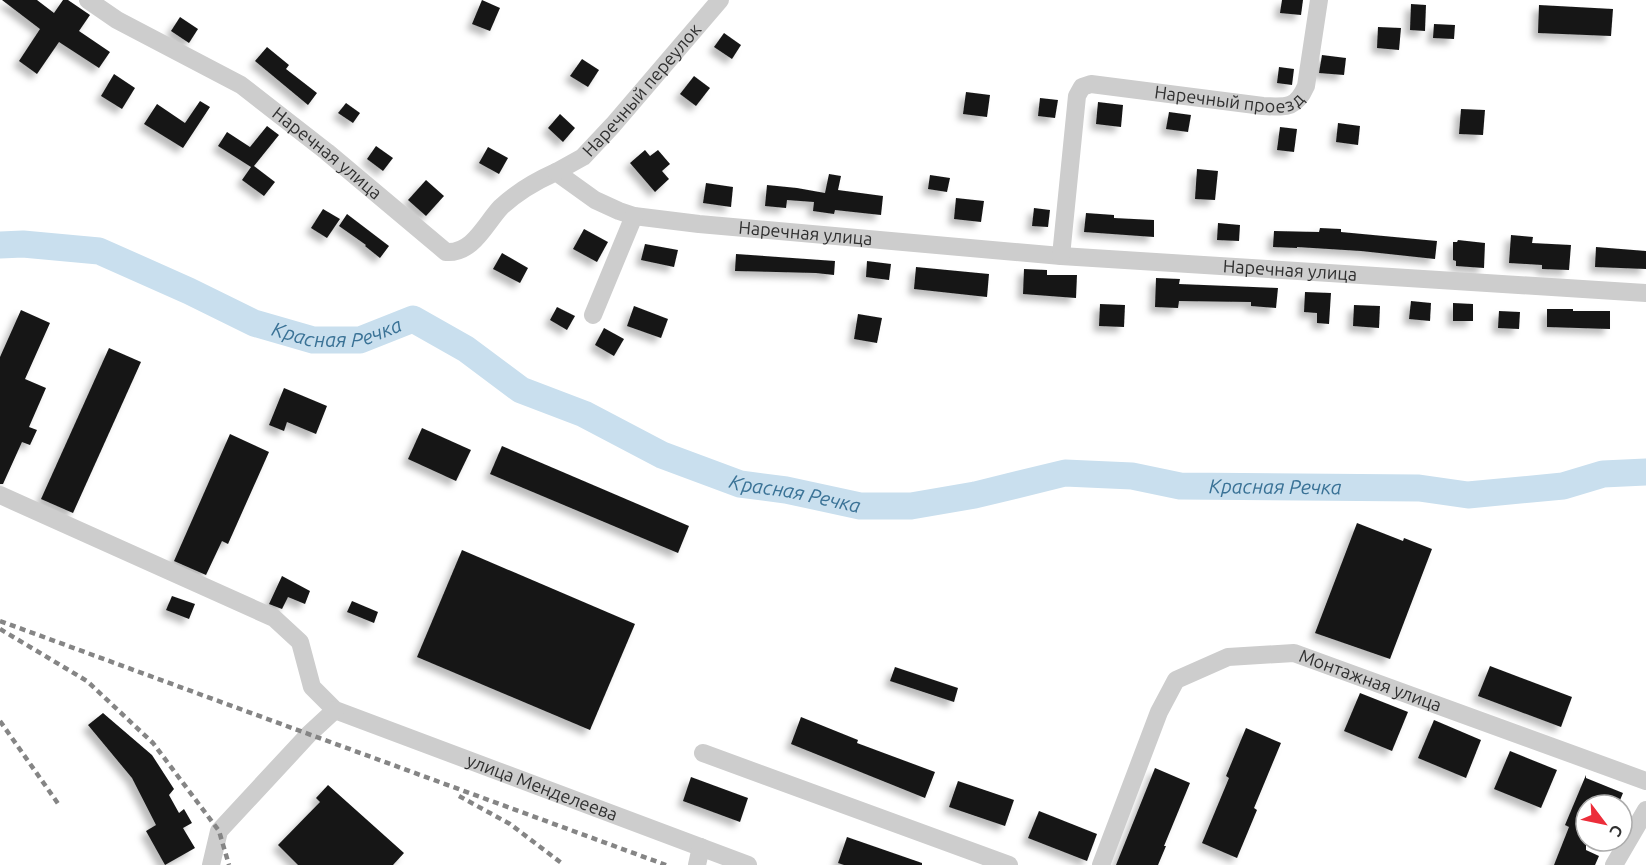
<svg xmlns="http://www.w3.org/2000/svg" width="1646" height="865" viewBox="0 0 1646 865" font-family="Ubuntu,sans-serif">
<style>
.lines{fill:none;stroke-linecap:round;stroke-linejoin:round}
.river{stroke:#c9dfee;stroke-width:27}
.building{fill:#171717;filter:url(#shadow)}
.minor{stroke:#cdcdcd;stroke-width:18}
.rail{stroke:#858585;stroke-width:4.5;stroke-dasharray:6 4.5;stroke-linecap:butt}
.labels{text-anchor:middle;stroke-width:6;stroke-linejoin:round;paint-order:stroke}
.street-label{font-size:18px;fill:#303030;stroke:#fff}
.water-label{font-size:20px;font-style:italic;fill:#3a7296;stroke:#fff}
</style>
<defs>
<filter id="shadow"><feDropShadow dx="-5.5" dy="5.5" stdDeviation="3" flood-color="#0004"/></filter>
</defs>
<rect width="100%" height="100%" fill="#fff"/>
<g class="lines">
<!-- river -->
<path class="river" id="s1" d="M0 245 23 244 99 251 189 291 254 323 313 340H360L413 319 466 349 521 390 584 414 662 455 740 484 786 490 860 506H911L975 495 1065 473 1132 476 1180 486 1419 488 1468 495 1563 486 1603 474 1646 472"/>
</g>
<!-- building -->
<g class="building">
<polygon points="2,0 37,0 54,13 63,0 68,0 90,15 79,31 110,52 99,68 59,42 37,74 19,61 40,29"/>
<polygon points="482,0 500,8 490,31 472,24"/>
<polygon points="1282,0 1303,0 1301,15 1280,13"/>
<polygon points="1411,4 1426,5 1425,31 1410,30"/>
<polygon points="1539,5 1613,9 1611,36 1538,33"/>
<polygon points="180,17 198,29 189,43 171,31"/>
<polygon points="1434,24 1455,25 1454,39 1433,38"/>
<polygon points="1378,27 1401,28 1399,50 1377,48"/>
<polygon points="724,33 741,45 732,59 714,47"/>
<polygon points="267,47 289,65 286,69 317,93 308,105 255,61"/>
<polygon points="1322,55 1346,58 1344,75 1319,73"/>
<polygon points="582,59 599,70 588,87 570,76"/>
<polygon points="1279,67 1294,69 1292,85 1277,83"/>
<polygon points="114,74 135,88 122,109 101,96"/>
<polygon points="694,76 710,88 696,106 680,94"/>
<polygon points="966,92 990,95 987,117 963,114"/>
<polygon points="1040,98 1058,100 1055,118 1038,116"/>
<polygon points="200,101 210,107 183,148 144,124 157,104 185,123"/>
<polygon points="1098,102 1123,105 1121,127 1096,124"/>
<polygon points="346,103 360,113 353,123 338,113"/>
<polygon points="1461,109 1485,110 1483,135 1459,134"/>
<polygon points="1169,112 1191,115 1188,132 1166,129"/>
<polygon points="560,114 575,128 563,142 548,128"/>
<polygon points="1338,123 1360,126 1358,145 1336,142"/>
<polygon points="267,126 279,135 254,166 275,182 264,196 242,180 251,167 218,146 227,132 250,147"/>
<polygon points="1280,127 1297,129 1294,152 1277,150"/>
<polygon points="376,146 393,158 383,171 367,159"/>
<polygon points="488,147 508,158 499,174 479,163"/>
<polygon points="645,150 650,156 658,150 670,164 662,171 669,179 655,192 630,163"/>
<polygon points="1197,169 1218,171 1215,200 1195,199"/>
<polygon points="829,174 841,176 838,190 883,196 881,215 835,210 834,214 813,211 814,202 787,200 786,208 765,206 767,185 797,188 825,193"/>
<polygon points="930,175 950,178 947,192 928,189"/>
<polygon points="426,180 444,196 426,216 408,200"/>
<polygon points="706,183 733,187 731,207 703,203"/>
<polygon points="956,198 984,201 981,222 954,219"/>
<polygon points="1034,208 1050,210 1048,227 1032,226"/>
<polygon points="323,209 340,219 327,238 311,228"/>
<polygon points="1086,213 1114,215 1114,218 1154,220 1154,237 1084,232"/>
<polygon points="347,214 389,246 380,258 365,246 366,245 339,226"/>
<polygon points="1218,223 1240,225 1239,241 1217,240"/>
<polygon points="1320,228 1341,229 1341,232 1437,241 1435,259 1361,251 1297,247 1297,248 1273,247 1274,231 1319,232"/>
<polygon points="584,229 608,242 597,262 573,249"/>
<polygon points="1511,235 1533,237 1532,243 1571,245 1569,270 1542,269 1542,265 1509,263"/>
<polygon points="1458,240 1485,243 1484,268 1456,266 1456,261 1453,260 1453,242 1457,242"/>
<polygon points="645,244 678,250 674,267 641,260"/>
<polygon points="1596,247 1646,251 1646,269 1595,267"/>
<polygon points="502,253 528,268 520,283 493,269"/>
<polygon points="736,254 835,261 834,275 816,273 735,271"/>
<polygon points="867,261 891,264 889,280 866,277"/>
<polygon points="916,267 989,274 987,297 914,289"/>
<polygon points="1024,269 1047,270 1047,275 1077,275 1076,298 1023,294"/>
<polygon points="1156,278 1180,279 1179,284 1278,288 1276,308 1251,306 1251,302 1179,301 1178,308 1155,307"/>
<polygon points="1305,292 1331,293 1329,324 1317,323 1317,313 1304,312"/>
<polygon points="1411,301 1431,303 1430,321 1409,319"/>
<polygon points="1453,303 1473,304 1473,321 1453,321"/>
<polygon points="1100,304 1125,305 1124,327 1099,326"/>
<polygon points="1354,305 1380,306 1379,328 1353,326"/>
<polygon points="634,306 668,319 661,338 627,326"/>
<polygon points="557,307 575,316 567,330 550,320"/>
<polygon points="1547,309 1573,309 1573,311 1610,311 1610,329 1547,327"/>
<polygon points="21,310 50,323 25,379 46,388 29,427 37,430 30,445 22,442 3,484 0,484 0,357"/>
<polygon points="1499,311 1520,312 1519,329 1498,328"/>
<polygon points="858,314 882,318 877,343 854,339"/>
<polygon points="604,328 624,339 614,356 595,345"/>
<polygon points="109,348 141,362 73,513 41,499"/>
<polygon points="284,388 327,406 316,434 287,422 284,431 269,425"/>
<polygon points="422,428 471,450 456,481 408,459"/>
<polygon points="230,434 269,452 228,544 222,541 206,575 174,561"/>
<polygon points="502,446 689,526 678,553 490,474"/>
<polygon points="1357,523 1403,541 1404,538 1432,549 1390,659 1315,633"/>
<polygon points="462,550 635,624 590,730 417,657"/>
<polygon points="282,576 310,591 305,604 288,597 282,609 269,604"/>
<polygon points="172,596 195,604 189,619 166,610"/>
<polygon points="352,601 378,612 374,623 347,612"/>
<polygon points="1490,666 1572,697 1561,727 1478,696"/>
<polygon points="895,667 958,688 954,702 890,681"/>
<polygon points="1360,693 1408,712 1392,751 1344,731"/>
<polygon points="103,713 152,755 174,789 169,795 179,813 184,809 192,823 183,828 195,848 165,865 146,831 156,825 132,778 88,725"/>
<polygon points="801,717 858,740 857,743 935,772 925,798 791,744"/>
<polygon points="1434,720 1481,740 1466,778 1418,758"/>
<polygon points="1246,728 1281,743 1254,808 1257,810 1237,858 1202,843 1229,778 1226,776"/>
<polygon points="1510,751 1557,770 1541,808 1494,789"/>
<polygon points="1155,768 1190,783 1164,846 1166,846 1158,865 1116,865"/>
<polygon points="1586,775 1586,778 1623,793 1618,805 1586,805 1586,850 1599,856 1595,865 1554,865 1569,827 1565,825"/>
<polygon points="691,777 748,798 740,822 683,801"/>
<polygon points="958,781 1014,800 1005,826 949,807"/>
<polygon points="328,785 404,853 393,865 298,865 278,845 320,802 316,798"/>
<polygon points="1039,811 1097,834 1087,861 1028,838"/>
<polygon points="847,837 922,863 922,865 844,865 838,863"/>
</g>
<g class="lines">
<!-- minor -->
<g class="minor">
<path id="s2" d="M88 0 117 20 241 85 327 152 446 252C473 254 485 224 501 207 517 192 536 181 556 172L595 200 619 211 634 216 699 224 1061 256 1646 293"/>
<path id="s3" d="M556 172 583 157 613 125 720 0"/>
<path id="s4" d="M1061 256 1077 96 1082 87 1091 84 1263 106C1286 107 1296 109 1306 86L1319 0"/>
<polyline points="593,315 634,216"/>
<path id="s5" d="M0 495 274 618 300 642 312 687 335 710 748 865"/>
<polyline points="703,753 1009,865"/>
<polyline points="211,865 219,831 309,734 335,710"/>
<polyline points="697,865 701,847"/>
<path id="s6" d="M1101 865 1159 712 1176 680 1228 657 1294 653 1646 781"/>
<polyline points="1614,865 1646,810"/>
</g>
<!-- rail -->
<g class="rail">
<polyline points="0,621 666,865"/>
<polyline points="0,629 87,681 153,743 219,831 229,865"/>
<polyline points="0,721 59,805"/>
<polyline points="459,796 510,824 564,865"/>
</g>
</g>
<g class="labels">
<!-- street labels -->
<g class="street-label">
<text dy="6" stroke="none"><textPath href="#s3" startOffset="120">Наречный переулок</textPath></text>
<text dy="6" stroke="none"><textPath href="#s4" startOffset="320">Наречный проезд</textPath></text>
<text dy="6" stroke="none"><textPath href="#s2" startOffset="285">Наречная улица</textPath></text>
<text dy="6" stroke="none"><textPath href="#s2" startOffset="842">Наречная улица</textPath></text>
<text dy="6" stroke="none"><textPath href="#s2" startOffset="1328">Наречная улица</textPath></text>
<text dy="6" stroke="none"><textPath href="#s6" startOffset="404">Монтажная улица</textPath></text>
<text dy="6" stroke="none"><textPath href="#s5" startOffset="636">улица Менделеева</textPath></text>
</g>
<!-- water labels -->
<g class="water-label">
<text dy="7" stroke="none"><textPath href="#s1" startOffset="356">Красная Речка</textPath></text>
<text dy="7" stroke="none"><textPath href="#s1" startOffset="1346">Красная Речка</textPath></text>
<text dy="7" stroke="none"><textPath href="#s1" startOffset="860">Красная Речка</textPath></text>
</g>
</g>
<!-- north arrow -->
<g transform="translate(1604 823) rotate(122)"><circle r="28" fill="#ffffff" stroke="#acacac" stroke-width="1.5"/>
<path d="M0-4.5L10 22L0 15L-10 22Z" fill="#ec2d3a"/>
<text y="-9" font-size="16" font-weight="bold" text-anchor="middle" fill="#303030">С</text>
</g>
</svg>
